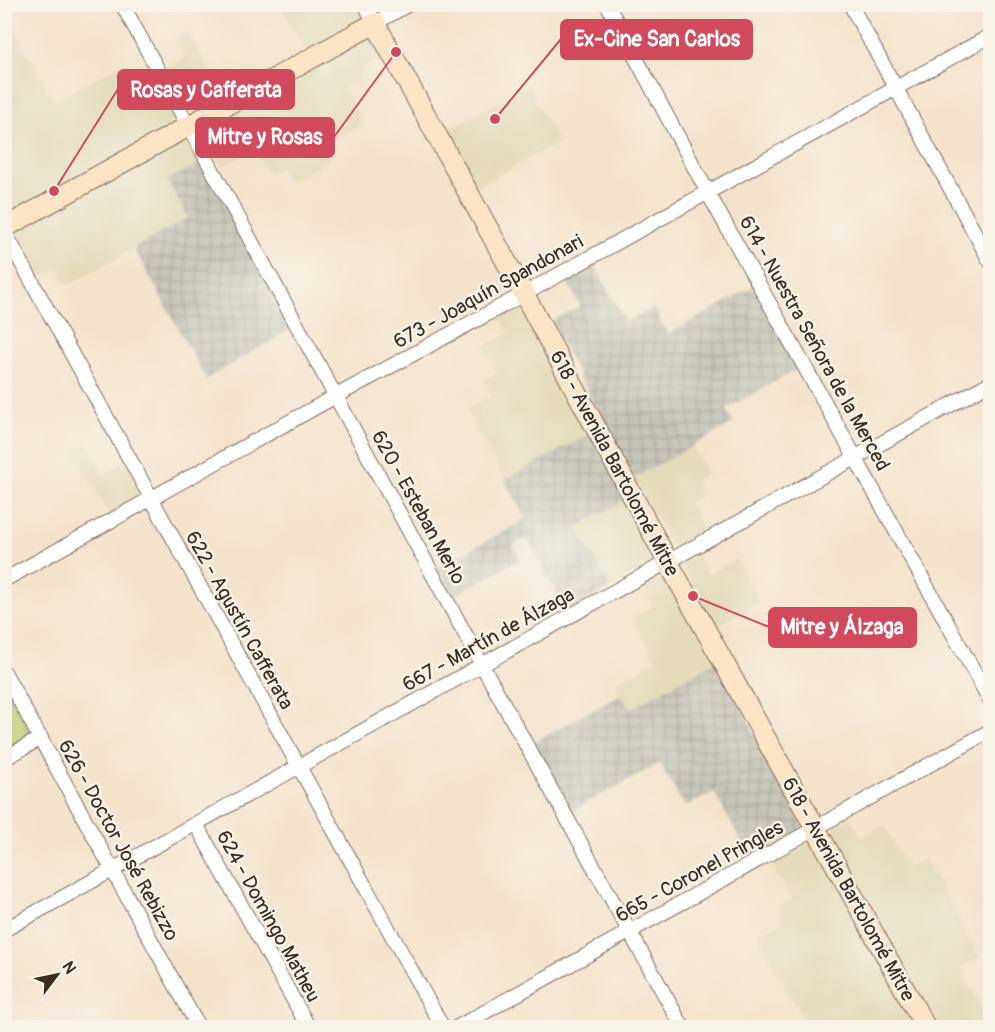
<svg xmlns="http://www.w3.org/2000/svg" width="995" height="1032" viewBox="0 0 995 1032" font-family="Pangolin,sans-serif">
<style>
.built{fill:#e3dbba}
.industrial{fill:url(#industrial-grid)}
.grass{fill:url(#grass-tufts);stroke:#7a7944;stroke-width:1.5}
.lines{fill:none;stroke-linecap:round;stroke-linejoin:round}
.minor-casing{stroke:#7c6b5b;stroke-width:16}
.secondary-casing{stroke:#7c6b5b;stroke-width:22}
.minor{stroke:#fff;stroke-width:14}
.secondary{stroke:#fee4c6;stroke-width:20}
.labels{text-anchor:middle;stroke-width:5;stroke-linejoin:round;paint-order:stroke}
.street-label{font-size:20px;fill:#3b2a1e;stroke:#f7f3e8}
.leader{fill:none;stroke:#d1495b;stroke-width:2}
.callout-dot{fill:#d1495b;stroke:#f7f3e8;stroke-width:2}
.callout{fill:#d1495b;stroke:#d1495b;stroke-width:2}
.callout-label{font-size:21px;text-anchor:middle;font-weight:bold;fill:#fff}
</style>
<defs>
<pattern id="industrial-grid" width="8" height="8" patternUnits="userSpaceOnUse" patternTransform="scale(1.5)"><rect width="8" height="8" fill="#c6c5b8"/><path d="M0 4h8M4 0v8" fill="none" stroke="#aba99e"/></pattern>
<pattern id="grass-tufts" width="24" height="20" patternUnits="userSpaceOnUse" patternTransform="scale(1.5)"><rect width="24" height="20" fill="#bac86a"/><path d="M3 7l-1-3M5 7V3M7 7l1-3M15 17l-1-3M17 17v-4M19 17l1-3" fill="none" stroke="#98a357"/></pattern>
</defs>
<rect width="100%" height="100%" fill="#f7f3e8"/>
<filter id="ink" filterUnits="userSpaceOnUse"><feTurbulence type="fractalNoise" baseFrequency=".0167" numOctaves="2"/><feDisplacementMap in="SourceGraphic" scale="12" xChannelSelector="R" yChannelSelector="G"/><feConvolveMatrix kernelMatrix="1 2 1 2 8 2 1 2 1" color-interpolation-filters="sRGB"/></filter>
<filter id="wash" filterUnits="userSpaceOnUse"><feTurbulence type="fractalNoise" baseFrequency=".008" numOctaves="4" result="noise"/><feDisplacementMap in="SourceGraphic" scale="24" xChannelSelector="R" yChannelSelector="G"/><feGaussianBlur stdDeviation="1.35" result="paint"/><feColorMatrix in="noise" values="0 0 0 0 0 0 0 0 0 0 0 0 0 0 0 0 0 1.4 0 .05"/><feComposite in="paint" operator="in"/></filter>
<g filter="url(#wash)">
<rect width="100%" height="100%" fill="#f4e3cb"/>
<!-- built -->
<g class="built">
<polygon points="280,5 357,5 363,14 362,20 306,52"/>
<polygon points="4,11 54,102 121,64 143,105 164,93 175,114 176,119 175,123 14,212 5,210"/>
<polygon points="188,31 225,98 200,111 192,110 186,106 165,67 185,56 176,38"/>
<polygon points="368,38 376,42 385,57 358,71 361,77 343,87 363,124 323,146 330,160 288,183 280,168 268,174 254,149 222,167 204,135 203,131 207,125"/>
<polygon points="528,86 559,143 474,188 443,132"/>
<polygon points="185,139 191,142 202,162 188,218 68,285 59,268 39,279 19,243 17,239 21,229"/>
<polygon points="513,306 520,307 591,433 505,480 466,410 492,395 484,380 498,372 484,347 509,334 499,314"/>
<polygon points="88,444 104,474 125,462 140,489 140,495 138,500 110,517 74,451"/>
<polygon points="692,446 708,474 694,481 702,495 689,503 706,535 685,547 676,549 672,546 634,478"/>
<polygon points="627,499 656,559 652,563 610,587 577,527"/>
<polygon points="696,555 707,575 736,559 760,602 715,627 683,566 685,561"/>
<polygon points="661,574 666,574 717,661 630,709 615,683 656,660 633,618 653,606 642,585"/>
<polygon points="850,818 861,837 884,825 907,868 925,858 980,957 960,968 990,1022 990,1027 938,1027 833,837 833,829 835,826"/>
<polygon points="809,842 816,844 918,1027 808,1027 758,935 784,920 777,906 791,899 771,863"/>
</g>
<!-- industrial -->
<g class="industrial">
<polygon points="202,162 293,328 206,379 134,248 188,218 167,180"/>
<polygon points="592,262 626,322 653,308 668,334 753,287 798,369 726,409 734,423 634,478 550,322 580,306 565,277"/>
<polygon points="591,433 627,499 577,527 610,587 567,611 527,538 513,545 520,559 453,596 437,568 526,519 505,480"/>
<polygon points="717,661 804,827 751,860 714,792 685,807 660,763 572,811 534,742 621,694 630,709"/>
</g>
<!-- grass -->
<polygon class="grass" points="5,685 28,727 29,736 23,741 5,751"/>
</g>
<g filter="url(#ink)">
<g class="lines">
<defs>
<g id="minor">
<polyline points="122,4 482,665 683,1028"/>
<polyline points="365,4 375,23 409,4"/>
<polyline points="607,4 708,193 990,700"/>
<polyline points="850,4 990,261"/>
<polyline points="4,231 443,1028"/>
<polyline points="4,580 336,396 524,294 990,36"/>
<polyline points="4,672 199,1028"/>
<polyline points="4,759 41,738"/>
<polyline points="196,824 309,1028"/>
<polyline points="4,930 990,383"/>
<polyline points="456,1028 990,731"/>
</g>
<polyline id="secondary" points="4,228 375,23 524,294 668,562 926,1028"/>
</defs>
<!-- minor casing -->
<use href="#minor" class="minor-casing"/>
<!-- secondary casing -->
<use href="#secondary" class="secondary-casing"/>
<!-- minor -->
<use href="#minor" class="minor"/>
<!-- secondary -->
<use href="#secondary" class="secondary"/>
</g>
</g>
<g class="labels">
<!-- street labels -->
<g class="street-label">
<text transform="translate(488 291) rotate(-29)" y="7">673 - Joaquín Spandonari</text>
<text transform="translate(815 343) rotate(61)" y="7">614 - Nuestra Señora de la Merced</text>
<text transform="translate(615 463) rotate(62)" y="7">618 - Avenida Bartolomé Mitre</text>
<text transform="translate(419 507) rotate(61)" y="7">620 - Esteban Merlo</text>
<text transform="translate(240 620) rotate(61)" y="7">622 - Agustín Cafferata</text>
<text transform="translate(488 639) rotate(-29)" y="7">667 - Martín de Álzaga</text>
<text transform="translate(119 840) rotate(61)" y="7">626 - Doctor José Rebizzo</text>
<text transform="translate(699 871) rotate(-29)" y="7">665 - Coronel Pringles</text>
<text transform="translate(849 889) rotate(61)" y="7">618 - Avenida Bartolomé Mitre</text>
<text transform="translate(269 916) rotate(61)" y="7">624 - Domingo Matheu</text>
</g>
</g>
<!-- callouts -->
<path class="leader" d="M495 119L561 39M54 191L118 89M396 52L334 137M693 596L769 627"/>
<g class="callout-dot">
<circle cx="495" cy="119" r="6"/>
<circle cx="54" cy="191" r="6"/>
<circle cx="396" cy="52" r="6"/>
<circle cx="693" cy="596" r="6"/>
</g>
<g class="callout">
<rect x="561" y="20" width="191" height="39" rx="6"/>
<rect x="118" y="70" width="176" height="39" rx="6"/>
<rect x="196" y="118" width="138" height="39" rx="6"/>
<rect x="769" y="608" width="147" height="39" rx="6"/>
</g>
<g class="callout-label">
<text x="657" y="46">Ex-Cine San Carlos</text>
<text x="206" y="97">Rosas y Cafferata</text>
<text x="265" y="144">Mitre y Rosas</text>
<text x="842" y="634">Mitre y Álzaga</text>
</g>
<!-- margin -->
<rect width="995" height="1032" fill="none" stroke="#f7f3e8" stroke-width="24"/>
<!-- north arrow -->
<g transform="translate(57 975) rotate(58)" stroke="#f7f3e8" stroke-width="4.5" paint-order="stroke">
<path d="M0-4.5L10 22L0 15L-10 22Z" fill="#3b2a1e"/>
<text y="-9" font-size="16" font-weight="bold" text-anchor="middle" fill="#3b2a1e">N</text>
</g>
</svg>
